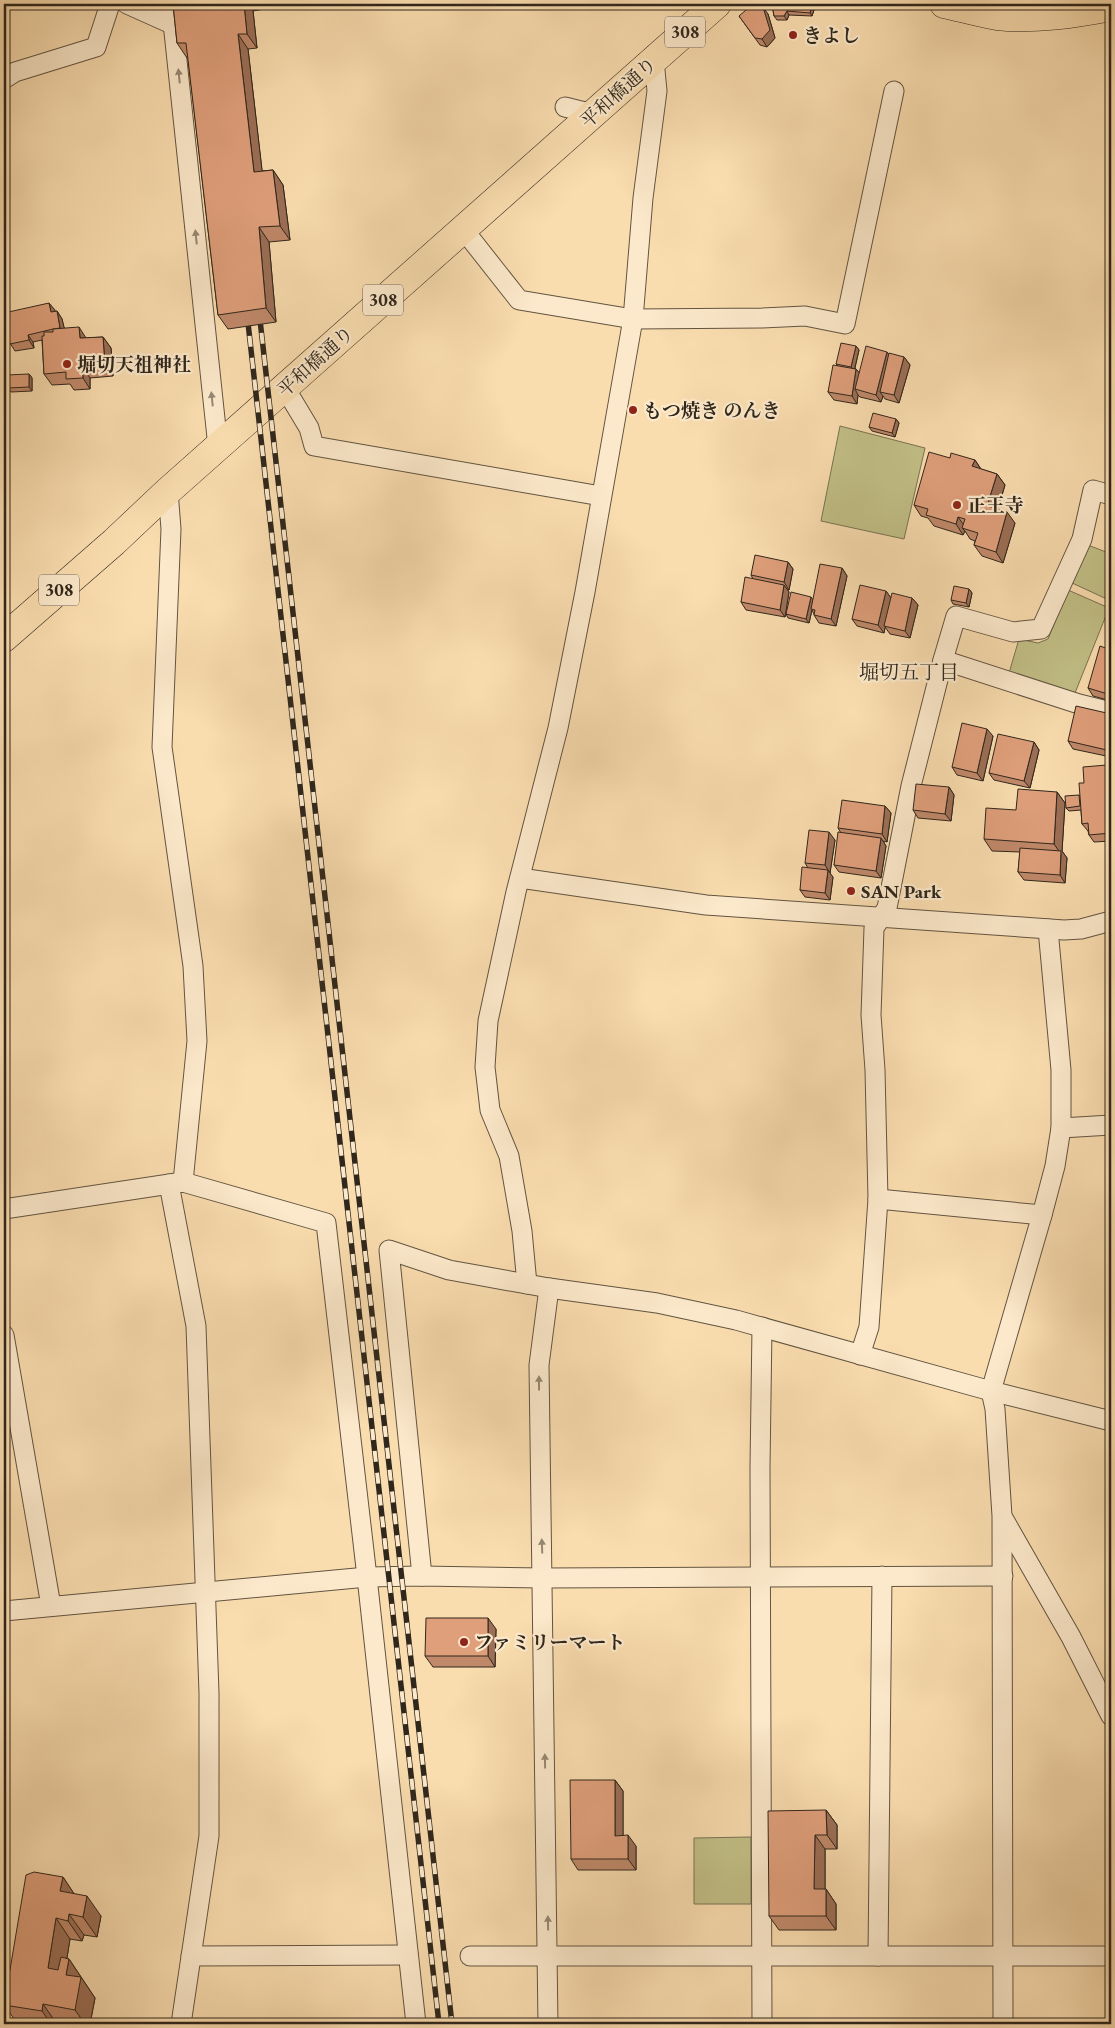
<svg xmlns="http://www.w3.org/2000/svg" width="1115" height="2028" viewBox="0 0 1115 2028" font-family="'EB Garamond','Noto Serif JP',serif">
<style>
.green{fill:#c2c087;stroke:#787352}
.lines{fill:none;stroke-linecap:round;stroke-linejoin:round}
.street-casing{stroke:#625441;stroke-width:21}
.primary-casing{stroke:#2f261c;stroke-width:29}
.street{stroke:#fce9cb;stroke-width:19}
.primary{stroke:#faddaf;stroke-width:28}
.rail-casing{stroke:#2f261c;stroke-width:5.5}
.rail{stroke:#fce9cb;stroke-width:4;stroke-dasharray:11;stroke-linecap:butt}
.wall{fill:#c0896a;stroke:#2f261c}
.shaded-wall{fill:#9c6f56;stroke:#2f261c}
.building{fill:#df9f7b;stroke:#2f261c}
.oneway{fill:#968874}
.poi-dot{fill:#8f2418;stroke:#fce9cb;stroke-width:2}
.labels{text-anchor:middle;stroke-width:4.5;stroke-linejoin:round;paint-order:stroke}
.shield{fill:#fce9cb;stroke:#6c6050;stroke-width:1}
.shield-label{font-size:18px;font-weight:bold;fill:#2f261c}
.poi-label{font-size:19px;font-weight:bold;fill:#2f261c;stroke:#fce9cb;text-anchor:start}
.street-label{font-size:19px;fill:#2f261c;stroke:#fce9cb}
.neighbourhood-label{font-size:20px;fill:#2f261c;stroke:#fce9cb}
</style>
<rect width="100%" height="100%" fill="#faddaf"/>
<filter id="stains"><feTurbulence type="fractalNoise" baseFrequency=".004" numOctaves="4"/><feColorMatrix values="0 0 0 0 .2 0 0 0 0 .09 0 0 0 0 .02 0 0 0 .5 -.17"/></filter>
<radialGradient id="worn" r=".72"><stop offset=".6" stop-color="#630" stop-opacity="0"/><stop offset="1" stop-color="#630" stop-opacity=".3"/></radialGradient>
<!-- green -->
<g class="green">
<polygon points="840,426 925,448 904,539 821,521"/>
<polygon points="1088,545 1111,554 1111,601 1070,582"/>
<polygon points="1068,590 1109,608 1075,693 1009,673 1019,639 1038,643 1048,639"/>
<polygon points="751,1837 751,1904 694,1904 694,1838"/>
</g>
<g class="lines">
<defs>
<g id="street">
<polyline points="127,4 174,25"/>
<polyline points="171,4 218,447"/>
<polyline points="4,79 15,72 96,47 110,4"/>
<polyline points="565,107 593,114"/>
<polyline points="463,229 519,300 633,319 762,318 805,316 845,324 894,91"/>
<polyline points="285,388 309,428 314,446 601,496"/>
<polyline points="168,491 171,529 162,747 193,966 197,1041 183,1182"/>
<polyline points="943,660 1079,704 1111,712"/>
<polyline points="520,878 706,905 1064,930 1081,929 1111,921"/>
<polyline points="1061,1128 1111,1125"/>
<polyline points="169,1184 196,1326 209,1693 209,1836 181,2024"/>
<polyline points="878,1199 1042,1215"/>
<polyline points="4,1209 183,1182 326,1223 367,1577 416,2024"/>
<polyline points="527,1284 522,1231 509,1156 490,1110 485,1067 488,1021 516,892 558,728 585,592 633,319 643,198 657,91 654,60"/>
<polyline points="762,1327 760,1467 762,2024"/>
<polyline points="4,1335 51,1606"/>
<polyline points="860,1355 869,1327 878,1199 875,1070 871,1015 874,928 887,908 911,786 943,660 956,616 1013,632 1041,629 1082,539 1093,490 1111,495"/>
<polyline points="1003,1518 1071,1637 1111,1716"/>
<polyline points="422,1576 389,1250 449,1270 549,1288 657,1303 736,1320 991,1391 1111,1421"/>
<polyline points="4,1611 367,1577 422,1576 543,1578 1003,1576"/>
<polyline points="191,1956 408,1955"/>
<polyline points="470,1956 1111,1956"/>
<polyline points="878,1956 882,1576"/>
<polyline points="548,2024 539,1365 549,1288"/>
<polyline points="1003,2024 1002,1516 995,1409 991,1391 1042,1215 1055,1166 1061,1128 1061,1070 1048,929"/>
</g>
<g id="primary">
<path d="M944 4C962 8 979 13 997 16 1035 20 1074 14 1111 7"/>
<polyline points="4,638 114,542 168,491 717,4"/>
</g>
</defs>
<!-- street casing -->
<use href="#street" class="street-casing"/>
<!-- primary casing -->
<use href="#primary" class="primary-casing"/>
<!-- street -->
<use href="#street" class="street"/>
<!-- primary -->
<use href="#primary" class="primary"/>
<defs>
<g id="rail">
<polyline points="259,311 452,2024"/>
<polyline points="247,314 439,2024"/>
</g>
</defs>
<!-- rail casing -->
<use href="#rail" class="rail-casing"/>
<!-- rail -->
<use href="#rail" class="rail"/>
</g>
<!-- wall -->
<g class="wall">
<polygon points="173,4 263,4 264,9 253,11 257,48 248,49 262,171 273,170 283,185 290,240 269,242 276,322 228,329 218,315 188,58 187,58 177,43"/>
<polygon points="772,4 816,4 812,16 789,15 787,20 777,20 774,16"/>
<polygon points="768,14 775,38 767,47 760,45 739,16"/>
<polygon points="49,303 55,312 57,311 62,319 64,328 86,338 103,337 111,348 113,376 90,378 90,389 74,390 70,384 52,385 44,374 42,340 33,342 34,348 15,351 10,343 4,347 4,331 9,340"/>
<polygon points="856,346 859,350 855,368 856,369 859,373 887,352 889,355 904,357 910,365 899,403 885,399 883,396 881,402 860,397 858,395 857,404 834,400 828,392 838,366 836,364"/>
<polygon points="29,374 32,378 32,391 11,392 8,388"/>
<polygon points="896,419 899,423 895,437 872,431 869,427"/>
<polygon points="950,458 975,460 981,469 997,474 1005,485 998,509 1015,523 1003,563 982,556 974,545 975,541 970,539 965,531 963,535 934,526 928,518 921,516 914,505"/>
<polygon points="788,562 793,569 789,590 787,589 789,592 785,617 746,610 741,602 753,579 751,575"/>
<polygon points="842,568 847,576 836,626 819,623 814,615 814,614 812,610 809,623 788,618 786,614 813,600"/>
<polygon points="969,589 972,593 969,607 953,604 951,600"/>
<polygon points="886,591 891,598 912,598 918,605 910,638 890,634 885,627 884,633 857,626 852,619"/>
<polygon points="1111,650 1111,701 1093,696 1088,688"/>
<polygon points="1111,714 1111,757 1073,749 1068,741"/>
<polygon points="993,736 983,781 957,775 952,767"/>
<polygon points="1034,742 1039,750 1030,788 994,780 989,773"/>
<polygon points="1107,765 1111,771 1111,841 1094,842 1089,835 1088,831 1082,824 1081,810 1069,811 1066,808 1079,795 1080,796 1084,783"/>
<polygon points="949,787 954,795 951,821 918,818 913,810"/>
<polygon points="1057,792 1065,803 1062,851 1067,858 1065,883 1024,880 1018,872 1020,852 992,851 984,839 1016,810"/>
<polygon points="885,806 891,813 887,842 883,841 886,846 881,878 839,872 834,865 841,833 838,828"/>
<polygon points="835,840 830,873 829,873 833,877 830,900 805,897 800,890 808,868 805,863"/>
<polygon points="496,1629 495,1667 433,1667 425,1656"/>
<polygon points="615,1780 623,1791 623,1835 636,1846 636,1870 578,1870 571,1859"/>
<polygon points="826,1810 837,1825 837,1849 825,1849 825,1889 826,1889 836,1904 836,1930 779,1930 769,1916"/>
<polygon points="63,1877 74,1894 101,1916 97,1937 84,1935 82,1941 70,1939 67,1958 69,1959 95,1998 90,2024 18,2024 6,2008 5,2020 4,2020 4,1970 10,1972"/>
</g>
<!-- shaded-wall -->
<g class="shaded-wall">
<polygon points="244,4 248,4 253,11 257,48 247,34"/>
<polygon points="812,4 816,4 812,16 810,13"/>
<polygon points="763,7 768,14 775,38 767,47 762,39"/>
<polygon points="787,11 789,15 787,20 784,16"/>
<polygon points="238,34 248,49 264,187 254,172"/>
<polygon points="273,170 283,185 290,240 280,226"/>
<polygon points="259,227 269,242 276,322 266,308"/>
<polygon points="49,303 55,310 56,320 51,312"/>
<polygon points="57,311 62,319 66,335 60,328"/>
<polygon points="79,327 86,338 80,338"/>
<polygon points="28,335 33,342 34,348 29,340"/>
<polygon points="103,337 111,348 113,376 105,365"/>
<polygon points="856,346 859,350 854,371 851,367"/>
<polygon points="887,352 892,359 880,392 883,396 881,402 876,395"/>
<polygon points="904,357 910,365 899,403 894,395"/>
<polygon points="82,367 90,378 90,389 83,378"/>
<polygon points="856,369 862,376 855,389 858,395 857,404 852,396"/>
<polygon points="29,374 32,378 32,391 29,387"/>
<polygon points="896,419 899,423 895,437 892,433"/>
<polygon points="975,460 982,471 972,466"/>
<polygon points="997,474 1005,485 995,517 987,506"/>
<polygon points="1007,512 1015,523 1003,563 996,552"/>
<polygon points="958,517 966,528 962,528 965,531 963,535 956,524"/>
<polygon points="788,562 793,569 789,590 784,582"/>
<polygon points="842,568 847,576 836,626 831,619"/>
<polygon points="784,585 789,592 785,617 780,610"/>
<polygon points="969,589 972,593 969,607 966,603"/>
<polygon points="886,591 891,598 884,633 878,625"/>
<polygon points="811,597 814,601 809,623 806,619"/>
<polygon points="912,598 918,605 910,638 905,631"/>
<polygon points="987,729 993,736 983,781 977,773"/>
<polygon points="1034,742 1039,750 1030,788 1024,781"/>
<polygon points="1107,765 1111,771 1111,784 1109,780"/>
<polygon points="949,787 954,795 951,821 945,814"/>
<polygon points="1057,792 1065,803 1062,851 1067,858 1065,883 1060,875 1061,854 1054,844"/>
<polygon points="885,806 891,813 887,842 882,834"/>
<polygon points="829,832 835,840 830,873 825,865"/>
<polygon points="881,838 886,846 881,878 876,871"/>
<polygon points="828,870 833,877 830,900 825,893"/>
<polygon points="488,1618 496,1629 495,1667 488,1656"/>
<polygon points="615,1780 623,1791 623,1847 615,1836"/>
<polygon points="826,1810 837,1825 837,1849 827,1835"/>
<polygon points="628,1835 636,1846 636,1870 628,1859"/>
<polygon points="815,1835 825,1849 825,1904 814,1889"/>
<polygon points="63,1877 77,1898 60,1891"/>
<polygon points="826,1889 836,1904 836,1930 826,1916"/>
<polygon points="87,1896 101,1916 97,1937 83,1917"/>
<polygon points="69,1914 84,1935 82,1941 68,1921"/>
<polygon points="56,1918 70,1939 62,1988 48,1968"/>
<polygon points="69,1959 95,1998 90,2024 85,2024 75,2010 66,1975"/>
<polygon points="4,1989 8,1995 4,2005 6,2008 5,2020 4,2019"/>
<polygon points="43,2004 57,2024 51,2024 42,2011"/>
</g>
<!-- building -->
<g class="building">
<polygon points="173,4 244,4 247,34 238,34 254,172 273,170 280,226 259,227 266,308 218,315 186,43 177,43"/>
<polygon points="753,4 761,4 763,7 770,30 762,39 755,38 739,16"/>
<polygon points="772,4 812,4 810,13 787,11 784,16 774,16"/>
<polygon points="49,303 51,312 57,311 60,328 53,329 28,335 29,340 10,344 4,313"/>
<polygon points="79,327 80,338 103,337 105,365 82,367 83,378 66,379 66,372 44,374 42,336 44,336 44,332 53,332 53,329"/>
<polygon points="841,343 856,346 851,367 836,364"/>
<polygon points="866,346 887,352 876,395 855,389"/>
<polygon points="889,353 904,357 894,395 880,392"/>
<polygon points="833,365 856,369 852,396 828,392"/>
<polygon points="29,374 29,387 8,388 7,375"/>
<polygon points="873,413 896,419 892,433 869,427"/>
<polygon points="929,452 950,458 951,453 975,460 972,466 997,474 987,506 1007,512 996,552 974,545 978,533 962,528 965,519 958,517 956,524 926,515 928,509 914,505"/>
<polygon points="755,555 788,562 784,582 751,575"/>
<polygon points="820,564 842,568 831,619 814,615 815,610 811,609"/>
<polygon points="745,577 784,585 780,610 741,602"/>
<polygon points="860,585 886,591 878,625 852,619"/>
<polygon points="954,586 969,589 966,603 951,600"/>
<polygon points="791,592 811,597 806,619 786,614"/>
<polygon points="892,593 912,598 905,631 884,626"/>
<polygon points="1100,646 1111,650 1111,695 1088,688"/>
<polygon points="1076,706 1111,714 1111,751 1068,741"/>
<polygon points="962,723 987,729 977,773 952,767"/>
<polygon points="998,734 1034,742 1024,781 989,773"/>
<polygon points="1107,765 1109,780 1111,780 1111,833 1089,835 1088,823 1082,824 1079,783 1084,783 1083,767"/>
<polygon points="916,784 949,787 945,814 913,810"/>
<polygon points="1018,789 1057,792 1054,844 984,839 986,808 1016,810"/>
<polygon points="1079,795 1080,806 1066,808 1065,796"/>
<polygon points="842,800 885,806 882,834 838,828"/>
<polygon points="809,830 829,832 825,865 805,863"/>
<polygon points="838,832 881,838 876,871 834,865"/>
<polygon points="1020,848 1061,851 1060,875 1018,872"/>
<polygon points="802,867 828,870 825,893 800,890"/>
<polygon points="426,1618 488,1618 488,1656 425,1656"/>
<polygon points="570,1780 615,1780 615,1836 628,1835 628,1859 571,1859"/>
<polygon points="826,1810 827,1835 815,1835 814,1889 826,1889 826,1916 769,1916 768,1811"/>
<polygon points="34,1872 63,1877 60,1891 87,1896 83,1917 69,1914 68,1921 56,1918 48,1968 58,1970 61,1957 69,1959 66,1975 81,1977 75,2010 43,2004 42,2011 4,2005 26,1875"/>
<polygon points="4,1970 8,1970 6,1990 4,1989"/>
</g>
<!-- one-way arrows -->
<defs><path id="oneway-solid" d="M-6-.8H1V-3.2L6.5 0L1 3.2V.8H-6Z" transform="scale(1.25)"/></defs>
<g class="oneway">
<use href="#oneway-solid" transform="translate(179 76) rotate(-96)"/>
<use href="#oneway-solid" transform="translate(196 237) rotate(-96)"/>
<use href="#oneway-solid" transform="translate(212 399) rotate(-96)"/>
<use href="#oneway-solid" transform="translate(539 1383) rotate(-90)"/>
<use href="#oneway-solid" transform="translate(542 1546) rotate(-92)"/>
<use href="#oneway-solid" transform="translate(545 1761) rotate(-91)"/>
<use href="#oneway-solid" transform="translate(548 1923) rotate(-91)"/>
</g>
<!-- markers -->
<g class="poi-dot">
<circle cx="793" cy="35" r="5"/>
<circle cx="67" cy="364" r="5"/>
<circle cx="633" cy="410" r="5"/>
<circle cx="957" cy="505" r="5"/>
<circle cx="851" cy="891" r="5"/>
<circle cx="464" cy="1642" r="5"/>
</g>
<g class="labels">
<!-- shield labels -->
<g class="shield">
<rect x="665" y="16.5" width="40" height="31" rx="4"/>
<rect x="363" y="284.5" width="40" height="31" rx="4"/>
<rect x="39" y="574.5" width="40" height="31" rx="4"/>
</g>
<g class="shield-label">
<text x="685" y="38">308</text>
<text x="383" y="306">308</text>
<text x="59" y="596">308</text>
</g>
<!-- poi labels -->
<g class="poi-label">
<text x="803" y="42">きよし</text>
<text x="77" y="371">堀切天祖神社</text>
<text x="643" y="417">もつ焼き のんき</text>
<text x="967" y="512">正王寺</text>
<text x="861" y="898">SAN Park</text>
<text x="474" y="1649">ファミリーマート</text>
</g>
<!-- street labels -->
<g class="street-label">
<text transform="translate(618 92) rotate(-42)" y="7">平和橋通り</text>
<text transform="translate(315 361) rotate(-42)" y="7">平和橋通り</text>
</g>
<!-- neighbourhood labels -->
<g class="neighbourhood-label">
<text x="909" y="679">堀切五丁目</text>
</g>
</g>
<!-- margin -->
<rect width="1115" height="2028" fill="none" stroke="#faddaf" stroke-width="20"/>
<rect x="5" y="5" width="1105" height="2018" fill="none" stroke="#2f261c" stroke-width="2.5"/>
<rect x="10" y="10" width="1095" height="2008" fill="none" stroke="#2f261c"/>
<rect width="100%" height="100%" filter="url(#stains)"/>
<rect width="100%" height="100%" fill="url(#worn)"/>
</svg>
